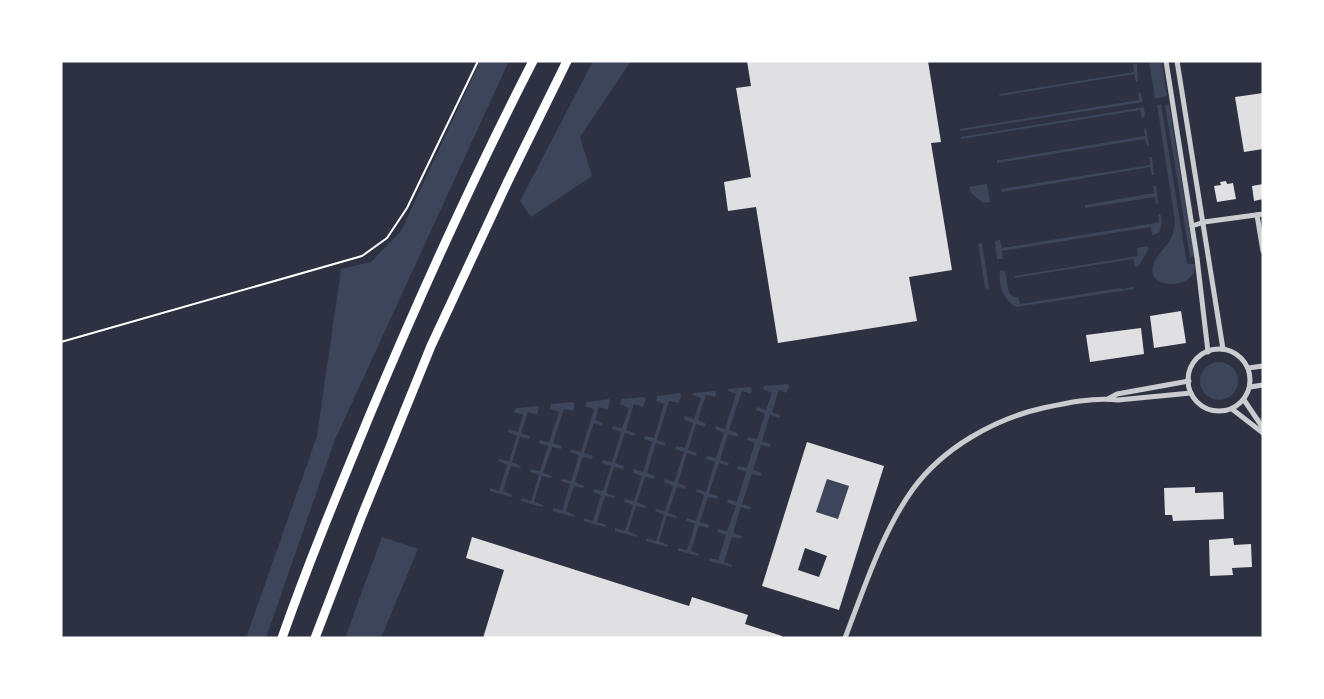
<svg xmlns="http://www.w3.org/2000/svg" width="1324" height="699" viewBox="0 0 1324 699" font-family="Helvetica,sans-serif">
<style>
.green{fill:#3c4559}
.lines{fill:none;stroke-linecap:round;stroke-linejoin:round}
.stream{stroke:#4f5d75;stroke-width:4}
.building{fill:#e0e0e3;fill-rule:evenodd}
.path{stroke:#fff;stroke-width:2}
.minor{stroke:#caccd0;stroke-width:5}
.motorway{stroke:#fff;stroke-width:9}
</style>
<rect width="100%" height="100%" fill="#2d3142"/>
<!-- green -->
<g class="green">
<polygon points="480,61 509,61 334,442 266,638 246,638 317,436 341,269 371,262 401,231"/>
<polygon points="593,61 631,61 580,137 592,176 531,217 520,201"/>
<polygon points="1149,61 1162,61 1167,96 1155,99"/>
<polygon points="1133,64 1137,64 1138,82 1136,82 1134,74 1000,96 999,94 1134,72"/>
<polygon points="1138,92 1141,93 1143,102 960,131 960,129 1139,100"/>
<path d="M1161 104 1187 264H1195C1197 284 1167 288 1157 280 1143 268 1164 250 1170 240 1174 234 1174 227 1175 221L1157 105Z"/>
<polygon points="1169,104 1194,256 1190,257 1165,105"/>
<polygon points="1144,107 1145,116 1142,118 1140,110 961,139 961,137"/>
<polygon points="1146,128 1149,146 1147,146 1145,139 997,163 997,160 1001,160 1145,136 1144,129"/>
<polygon points="1149,157 1152,157 1154,175 1152,175 1150,167 1002,192 1001,189 1150,165"/>
<polygon points="987,184 990,202 983,203 972,194 969,187"/>
<polygon points="1156,186 1158,203 1156,204 1155,197 1085,208 1085,205 1154,193 1153,186"/>
<polygon points="1160,214 1161,216 1162,223 1159,233 1152,235 1151,227 1002,251 1003,259 997,259 995,241 1000,240 1002,248 1155,223 1159,222 1158,215"/>
<polygon points="982,243 989,288 987,289 985,288 978,244"/>
<polygon points="1147,246 1149,248 1139,266 1135,267 1133,259 1015,278 1015,276 1138,256 1137,248"/>
<path d="M1000 270 1005 271 1009 293 1014 297H1018L1020 304 1120 288 1122 289 1133 287 1134 289 1017 307C1003 302 998 284 1000 270Z"/>
<circle cx="1219" cy="381" r="19"/>
<polygon points="788,384 789,386 787,393 779,390 772,412 780,415 779,418 770,415 762,441 771,444 770,447 761,445 753,470 762,473 761,476 752,474 742,504 751,507 750,510 741,507 733,533 742,536 740,539 732,537 724,562 732,565 732,567 709,561 709,558 718,560 726,535 717,532 718,529 727,531 736,506 727,502 728,499 737,502 746,472 737,469 738,466 747,468 755,443 747,440 748,437 757,439 765,414 756,410 757,407 766,410 772,393 763,389 764,386"/>
<polygon points="750,387 752,389 751,394 742,391 729,430 738,433 737,437 728,434 720,460 729,463 728,466 719,463 709,493 718,496 717,499 708,497 700,522 709,525 708,528 699,526 691,551 699,554 699,556 678,551 678,548 687,550 695,524 686,521 687,518 696,521 704,495 696,492 697,489 706,492 715,462 706,459 707,456 716,458 724,433 715,429 716,426 725,429 736,394 728,391 728,389"/>
<polygon points="715,391 716,393 715,397 706,395 698,420 706,424 705,427 696,424 688,450 697,453 696,456 687,453 678,483 686,486 686,489 677,487 668,513 677,516 676,518 667,516 659,541 668,545 667,547 646,541 646,538 656,541 664,515 655,511 656,509 665,511 673,486 664,482 665,479 674,482 684,452 675,449 676,446 685,448 693,423 684,420 685,416 694,419 701,398 692,395 693,393"/>
<polygon points="680,393 681,395 679,403 669,401 657,440 666,443 665,446 656,443 647,473 655,476 654,479 645,477 637,502 646,506 645,508 636,506 628,531 637,535 636,537 615,531 615,528 625,531 633,505 624,502 625,499 634,501 642,476 633,473 634,469 643,472 652,442 644,439 645,436 654,438 664,404 656,401 657,396"/>
<polygon points="644,397 646,399 643,407 634,404 626,430 635,433 634,436 625,433 615,463 624,466 623,469 614,467 606,493 615,496 614,498 605,496 597,522 606,525 605,527 584,521 584,518 593,521 601,495 593,492 594,489 603,491 611,466 602,463 603,460 612,462 621,432 612,429 613,426 622,428 629,408 620,404 622,399"/>
<polygon points="609,399 610,401 608,410 599,407 595,420 603,423 603,426 594,423 584,453 593,456 592,459 583,457 575,482 584,486 583,488 574,486 566,511 574,515 574,517 553,511 553,508 562,510 570,484 561,481 562,479 571,481 579,455 570,452 571,449 581,452 593,413 594,409 585,406 587,402"/>
<polygon points="573,402 575,404 573,411 564,409 553,443 562,446 561,449 552,447 543,473 552,476 551,478 542,476 534,502 543,505 542,507 521,501 522,498 531,501 539,475 530,472 531,469 540,471 548,446 539,443 540,440 549,442 559,412 550,409 551,404"/>
<polygon points="538,406 539,407 537,415 528,412 521,433 530,436 529,439 520,437 512,462 521,466 520,468 511,466 503,491 512,495 511,497 490,491 490,488 499,491 507,465 499,461 499,459 509,461 517,436 508,432 509,429 518,432 523,415 514,412 516,408"/>
<polygon points="827,479 849,486 838,519 816,512"/>
<polygon points="382,537 418,549 381,638 345,638"/>
</g>
<g class="lines">
<!-- stream -->
<polyline class="stream" points="1262,419 1263,419"/>
</g>
<!-- building -->
<g class="building">
<polygon points="747,61 928,61 941,142 931,143 952,270 909,277 917,321 778,343 756,207 728,211 724,182 751,177 736,88 751,86"/>
<polygon points="1263,93 1263,149 1244,152 1235,97"/>
<polygon points="1226,181 1227,184 1233,183 1236,199 1217,202 1214,186 1221,185 1220,182"/>
<polygon points="1263,184 1263,199 1254,201 1252,186"/>
<polygon points="1181,311 1186,343 1154,348 1150,316"/>
<polygon points="1141,328 1144,354 1090,362 1086,335"/>
<path d="M807 442 884 466 839 610 762 586ZM827 479 849 486 838 519 816 512ZM805 548 827 556 819 577 798 570Z"/>
<polygon points="1195,487 1195,493 1223,492 1224,519 1173,521 1172,515 1165,515 1164,488"/>
<polygon points="472,537 689,606 692,597 748,615 745,624 782,636 782,638 483,638 504,570 466,558"/>
<polygon points="1233,538 1234,545 1251,544 1252,567 1232,568 1233,575 1210,576 1209,540"/>
</g>
<g class="lines">
<!-- path -->
<polyline class="path" points="61,342 362,256 387,238 407,208 478,61"/>
<!-- minor -->
<g class="minor">
<polyline points="1166,61 1197,258 1208,352"/>
<polyline points="1177,61 1223,349"/>
<polyline points="1257,215 1263,251"/>
<polyline points="1192,226 1204,222 1263,214"/>
<circle cx="1219" cy="380" r="31"/>
<polyline points="1248,368 1263,366"/>
<polyline points="1250,387 1263,385"/>
<polyline points="1108,399 1117,394 1189,381"/>
<polyline points="1244,400 1263,428"/>
<polyline points="1232,409 1263,433"/>
<path d="M845 638C864 589 882 532 913 489 943 448 994 419 1043 408 1066 403 1094 397 1118 400L1191 393"/>
</g>
<!-- motorway -->
<g class="motorway">
<path d="M282 638C309 561 340 487 371 412 421 293 474 176 533 61"/>
<polyline points="315,638 361,518 431,346 508,181 567,61"/>
</g>
</g>
<!-- border -->
<rect width="1324" height="699" fill="none" stroke="#ffffff" stroke-width="125"/>
</svg>
